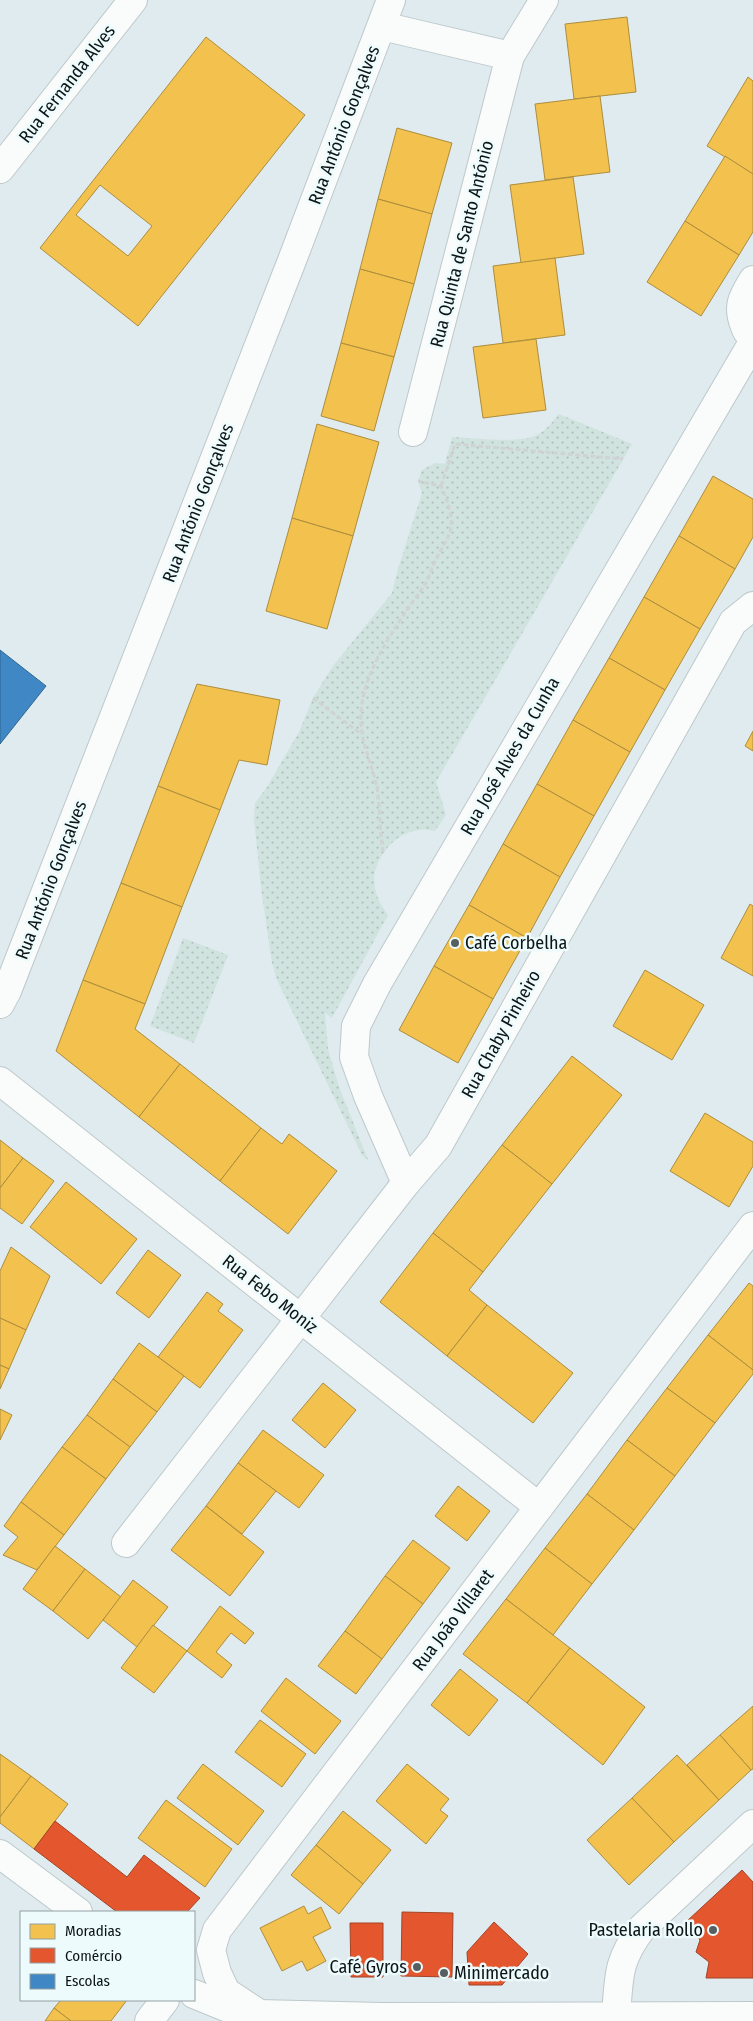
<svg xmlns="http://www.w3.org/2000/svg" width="753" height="2021" viewBox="0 0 753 2021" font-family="'Fira Sans Condensed',sans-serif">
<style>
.park{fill:url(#park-dots)}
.homes{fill:#f2c14e;stroke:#ad8d3d;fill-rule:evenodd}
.shops{fill:#e4572e;stroke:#a34327}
.schools{fill:#3f88c5;stroke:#306590}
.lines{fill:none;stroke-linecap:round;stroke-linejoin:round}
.minor-casing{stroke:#bec8ca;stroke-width:30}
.tertiary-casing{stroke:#bec8ca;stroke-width:30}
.secondary-casing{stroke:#bec8ca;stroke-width:30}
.path{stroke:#d0d3d4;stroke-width:3;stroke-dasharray:5 2.5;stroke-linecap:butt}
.minor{stroke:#fafcfc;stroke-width:28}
.tertiary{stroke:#fafcfc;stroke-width:28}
.secondary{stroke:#fafcfc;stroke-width:28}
.poi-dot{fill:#565f62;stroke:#edfbfd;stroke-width:2}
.labels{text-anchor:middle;stroke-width:5;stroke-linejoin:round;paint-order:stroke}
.street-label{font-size:18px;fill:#0c1416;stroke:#edfbfd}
.poi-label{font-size:18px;fill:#0c1416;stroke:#edfbfd;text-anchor:start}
</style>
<defs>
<pattern id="park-dots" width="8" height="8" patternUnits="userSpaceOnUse" patternTransform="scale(1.25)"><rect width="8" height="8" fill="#d0e3de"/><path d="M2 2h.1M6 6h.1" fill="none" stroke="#b1c2be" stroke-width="1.8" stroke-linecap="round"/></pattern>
</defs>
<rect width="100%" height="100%" fill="#dfebee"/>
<!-- park -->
<g class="park">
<path d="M559 414 632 444 436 782 446 815 435 831C430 830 425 829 420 830 409 831 399 836 392 843 369 866 369 890 388 915L332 1018 325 1013 328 1049 339 1087 369 1162 362 1155 277 980 272 963 261 888 254 819 255 803 267 787 299 732 313 698 333 666 392 593 398 569 422 493 418 481 422 470 435 463 445 464 452 437C473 438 520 444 537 435 546 430 552 423 559 414Z"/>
<polygon points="183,938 228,955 194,1043 150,1026"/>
</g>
<!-- homes -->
<g class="homes">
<polygon points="627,17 636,92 574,99 565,24"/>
<path d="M206 37 305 115 138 326 40 248ZM100 185 152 226 128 256 76 215Z"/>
<polygon points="748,77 753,81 753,174 707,146"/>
<polygon points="600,96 610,172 545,180 535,104"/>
<polygon points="397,128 452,143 432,214 378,199"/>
<polygon points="725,156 753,174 753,232 739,255 685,221"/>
<polygon points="573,177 584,254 521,263 510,185"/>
<polygon points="378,199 432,214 414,284 360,269"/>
<polygon points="685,221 739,255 701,316 647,282"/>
<polygon points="555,258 565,335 503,343 493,266"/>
<polygon points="360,269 414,284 394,357 341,343"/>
<polygon points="536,339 546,410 483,418 473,347"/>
<polygon points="341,343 394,357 374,431 321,416"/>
<polygon points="317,424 379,442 353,536 292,518"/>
<polygon points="713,476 753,499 753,537 735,569 679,536"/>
<polygon points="292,518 353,536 327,629 266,611"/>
<polygon points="679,536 735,569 700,629 644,597"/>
<polygon points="644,597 700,629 665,690 609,658"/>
<polygon points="609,658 665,690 630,752 573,720"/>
<polygon points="197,684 280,700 267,765 239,760 220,810 158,786"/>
<polygon points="573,720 630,752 594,816 537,784"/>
<polygon points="753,731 753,751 745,746"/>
<polygon points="537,784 594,816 560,877 503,844"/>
<polygon points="158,786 220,810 182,907 121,883"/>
<polygon points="503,844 560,877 527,938 469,905"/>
<polygon points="121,883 182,907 145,1004 83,980"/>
<polygon points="750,904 753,906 753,976 721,958"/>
<polygon points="469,905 527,938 493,999 434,966"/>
<polygon points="434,966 493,999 458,1063 399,1030"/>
<polygon points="645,970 704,1005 672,1060 613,1026"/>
<polygon points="83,980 145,1004 135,1029 180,1064 139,1117 56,1051"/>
<polygon points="572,1056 622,1095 552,1184 502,1145"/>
<polygon points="180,1064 261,1128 220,1181 139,1117"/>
<polygon points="705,1113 753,1142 753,1166 729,1207 670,1171"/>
<polygon points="261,1128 282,1144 289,1134 337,1171 288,1234 220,1181"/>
<polygon points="0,1140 23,1158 0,1188"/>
<polygon points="502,1145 552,1184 483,1272 433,1233"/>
<polygon points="23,1158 54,1181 22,1224 0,1208 0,1188"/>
<polygon points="66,1182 137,1239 101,1284 30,1227"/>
<polygon points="433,1233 483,1272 469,1290 487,1305 447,1356 380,1302"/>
<polygon points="11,1247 50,1276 26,1330 0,1318 0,1271"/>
<polygon points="148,1250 181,1275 149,1318 116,1293"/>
<polygon points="749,1283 753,1286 753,1370 708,1335"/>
<polygon points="207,1292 223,1304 218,1311 243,1330 200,1388 158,1357"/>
<polygon points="487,1305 573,1373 533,1423 447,1356"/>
<polygon points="0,1318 26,1330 9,1369 0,1365"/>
<polygon points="708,1335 753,1370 753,1374 715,1423 667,1388"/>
<polygon points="139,1343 184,1376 157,1412 113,1379"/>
<polygon points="0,1365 9,1369 0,1389"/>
<polygon points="113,1379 157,1412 130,1447 87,1415"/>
<polygon points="323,1383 356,1410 325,1448 292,1420"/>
<polygon points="667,1388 715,1423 675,1476 627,1440"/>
<polygon points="0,1409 12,1415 0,1440"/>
<polygon points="87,1415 130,1447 106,1479 62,1447"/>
<polygon points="263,1430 324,1475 299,1508 238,1463"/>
<polygon points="627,1440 675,1476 634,1530 587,1494"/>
<polygon points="62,1447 106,1479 64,1535 21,1502"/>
<polygon points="238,1463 276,1491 242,1534 206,1506"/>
<polygon points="458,1486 490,1511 467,1541 435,1516"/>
<polygon points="587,1494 634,1530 592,1584 545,1548"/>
<polygon points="21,1502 64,1535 37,1570 3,1555 18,1537 4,1526"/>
<polygon points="206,1506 264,1552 230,1596 171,1550"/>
<polygon points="413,1540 450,1568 423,1604 385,1576"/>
<polygon points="55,1546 85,1569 53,1611 23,1589"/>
<polygon points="545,1548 592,1584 553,1635 506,1599"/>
<polygon points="85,1569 121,1597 88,1639 53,1611"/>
<polygon points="385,1576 423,1604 382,1659 345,1631"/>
<polygon points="133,1580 168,1607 137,1647 103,1620"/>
<polygon points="506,1599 570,1648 527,1703 463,1654"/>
<polygon points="220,1606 254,1633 245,1644 231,1633 216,1652 232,1665 222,1678 187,1651"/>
<polygon points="153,1625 187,1651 154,1693 121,1668"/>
<polygon points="345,1631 382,1659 356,1694 318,1666"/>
<polygon points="570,1648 645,1707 603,1765 527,1703"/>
<polygon points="460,1669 498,1700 469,1736 431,1705"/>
<polygon points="286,1678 341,1721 315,1754 261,1711"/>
<polygon points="753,1706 753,1769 751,1770 720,1735"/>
<polygon points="260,1720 306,1754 282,1787 235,1752"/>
<polygon points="720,1735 751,1770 719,1800 687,1765"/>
<polygon points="0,1754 31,1776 0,1817"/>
<polygon points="677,1755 719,1800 674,1842 632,1798"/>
<polygon points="203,1764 264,1811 238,1845 177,1798"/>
<polygon points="407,1764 449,1799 440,1810 448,1816 426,1844 376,1801"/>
<polygon points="31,1776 68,1804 34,1849 0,1823 0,1817"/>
<polygon points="632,1798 674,1842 629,1885 587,1840"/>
<polygon points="166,1800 232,1849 205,1887 138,1838"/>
<polygon points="343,1811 391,1850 363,1884 316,1845"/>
<polygon points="316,1845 363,1884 339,1914 291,1875"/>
<polygon points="304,1906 308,1914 321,1907 331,1928 313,1937 326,1961 307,1971 302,1961 282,1971 260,1928"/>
<polygon points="61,2000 127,2000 111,2021 71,2021 54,2008"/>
<polygon points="54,2008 71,2021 45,2021"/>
</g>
<!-- shops -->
<g class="shops">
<polygon points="55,1821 127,1877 144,1855 200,1898 187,1912 117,1912 34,1849"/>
<polygon points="742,1870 753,1882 753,1978 706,1978 709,1962 696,1952 700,1940 687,1921"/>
<polygon points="402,1912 453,1913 452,1977 401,1976"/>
<polygon points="494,1922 528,1954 502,1985 469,1985 467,1952"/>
<polygon points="350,1923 383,1923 383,1977 351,1977"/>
</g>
<!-- schools -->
<polygon class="schools" points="0,650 46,686 0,744"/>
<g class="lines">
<defs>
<g id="minor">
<polyline points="382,26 510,56"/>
<polyline points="0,169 133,0"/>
<path d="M753 280C743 297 737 305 744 324 746 330 747 333 753 336"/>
<polyline points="413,432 510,56 544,0"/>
<polyline points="0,1004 7,991 291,263 391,0"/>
<polyline points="0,1081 539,1507"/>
<polyline points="406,1183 368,1096 354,1057 356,1026 377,984 753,342"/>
<polyline points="126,1543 406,1183 438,1146 733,622 753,606"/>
<polyline points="258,2013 226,1992 217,1973 211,1950 217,1930 753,1226"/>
<path d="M616 2016C619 1977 617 1961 642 1928L753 1824"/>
</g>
<polyline id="tertiary" points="149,2021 165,2000"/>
<g id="secondary">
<polyline points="0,1854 78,1912"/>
<polyline points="194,1994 233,2010 259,2014 381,2017 753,2016"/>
</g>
</defs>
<!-- minor casing -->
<use href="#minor" class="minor-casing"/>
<!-- tertiary casing -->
<use href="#tertiary" class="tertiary-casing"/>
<!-- secondary casing -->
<use href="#secondary" class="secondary-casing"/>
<!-- path -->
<g class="path">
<polyline points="441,486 455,444 623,459"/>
<polyline points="313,698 360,733"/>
<path d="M383 852C379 829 381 806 376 783 370 759 359 738 361 712 364 666 402 618 428 580 441 535 465 539 441 486L418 481"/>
</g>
<!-- minor -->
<use href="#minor" class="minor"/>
<!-- tertiary -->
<use href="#tertiary" class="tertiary"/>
<!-- secondary -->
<use href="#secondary" class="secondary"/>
</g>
<!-- markers -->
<g class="poi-dot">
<circle cx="455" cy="943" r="5"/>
<circle cx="713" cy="1930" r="5"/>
<circle cx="417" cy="1967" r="5"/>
<circle cx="444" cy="1973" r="5"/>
</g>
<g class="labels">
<!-- street labels -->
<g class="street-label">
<text transform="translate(67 84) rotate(-52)" y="6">Rua Fernanda Alves</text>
<text transform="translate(344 125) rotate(-69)" y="6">Rua António Gonçalves</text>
<text transform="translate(462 244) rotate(-76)" y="6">Rua Quinta de Santo António</text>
<text transform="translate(198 503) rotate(-69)" y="6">Rua António Gonçalves</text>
<text transform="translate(510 756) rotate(-60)" y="6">Rua José Alves da Cunha</text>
<text transform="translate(51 880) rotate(-69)" y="6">Rua António Gonçalves</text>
<text transform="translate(501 1034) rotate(-61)" y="6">Rua Chaby Pinheiro</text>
<text transform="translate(270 1294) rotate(38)" y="6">Rua Febo Moniz</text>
<text transform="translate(453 1620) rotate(-53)" y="6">Rua João Villaret</text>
</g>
<!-- poi labels -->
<g class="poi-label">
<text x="465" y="949">Café Corbelha</text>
<text x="703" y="1936" text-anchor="end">Pastelaria Rollo</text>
<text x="407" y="1973" text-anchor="end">Café Gyros</text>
<text x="454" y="1979">Minimercado</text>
</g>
</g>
<!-- legend -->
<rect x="20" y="1911" width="175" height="90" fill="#edfbfd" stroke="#939fa1"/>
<rect x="30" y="1924" width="25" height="15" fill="#f2c14e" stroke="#939fa1"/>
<text x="65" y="1936" font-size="15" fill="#0c1416">Moradias</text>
<rect x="30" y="1948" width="25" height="15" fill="#e4572e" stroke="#939fa1"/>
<text x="65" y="1961" font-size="15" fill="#0c1416">Comércio</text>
<rect x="30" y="1974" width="25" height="15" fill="#3f88c5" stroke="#939fa1"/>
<text x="65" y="1986" font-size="15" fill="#0c1416">Escolas</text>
</svg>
